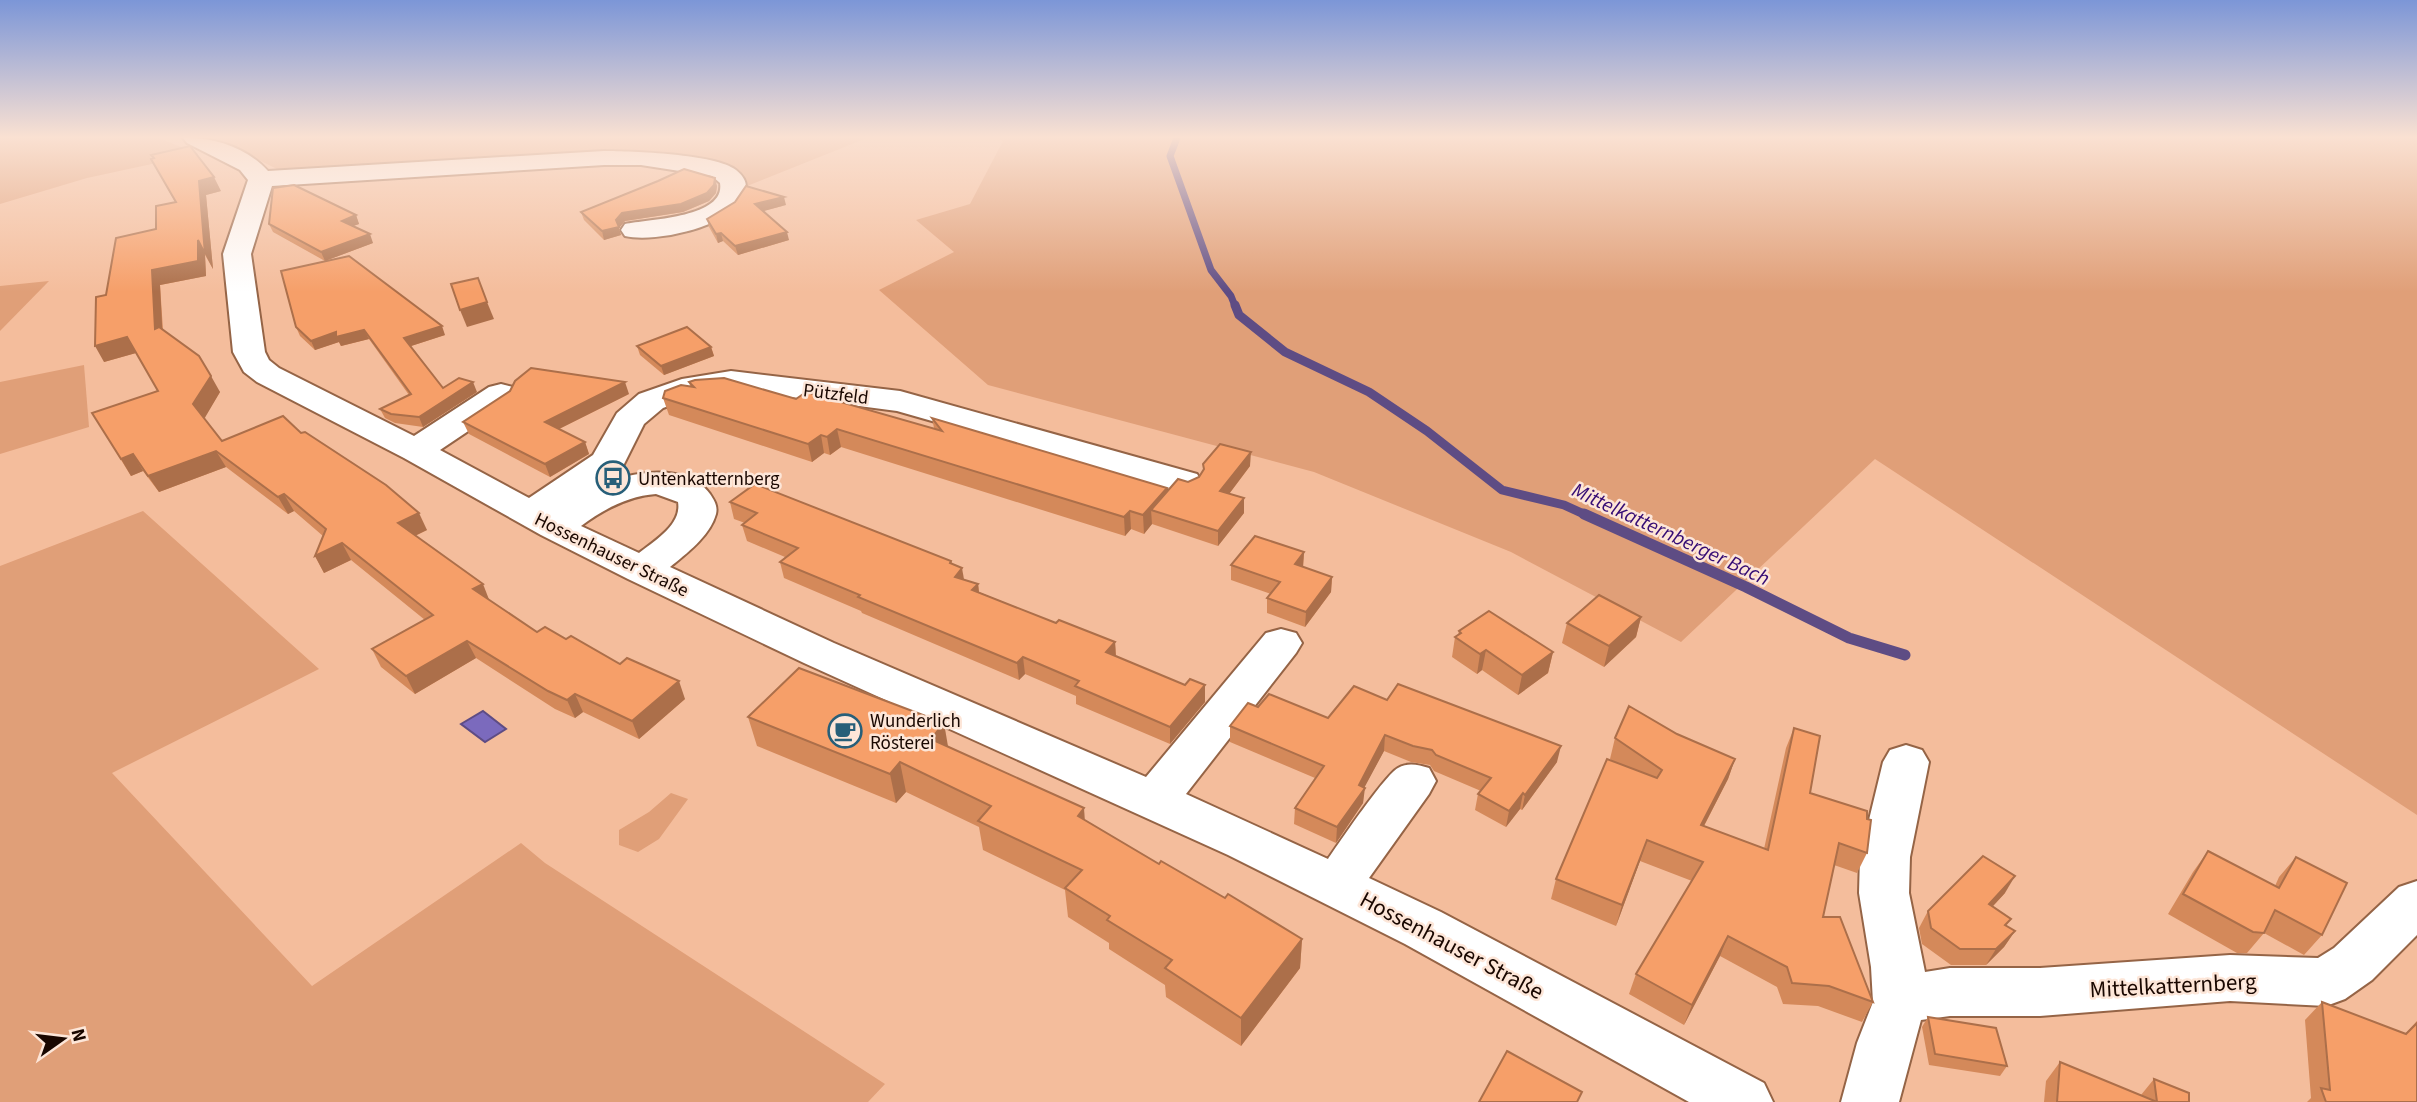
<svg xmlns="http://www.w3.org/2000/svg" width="2417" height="1102" viewBox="0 0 2417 1102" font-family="'Source Sans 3',sans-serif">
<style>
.green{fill:#e09f78}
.water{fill:#7b6abd;stroke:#5e4c84;stroke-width:2}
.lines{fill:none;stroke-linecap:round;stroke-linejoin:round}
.stream-far2{stroke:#5e4c84;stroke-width:7}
.stream-far1{stroke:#5e4c84;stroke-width:9}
.stream{stroke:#5e4c84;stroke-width:11}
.minor-casing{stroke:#956446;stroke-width:4}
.minor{fill:#fff;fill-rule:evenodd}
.wall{fill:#d4895a}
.shaded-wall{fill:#ac6f4a}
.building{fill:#f69f69;stroke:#ac6f4a;stroke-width:2}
.labels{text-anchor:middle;stroke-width:5;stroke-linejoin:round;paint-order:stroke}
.street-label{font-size:19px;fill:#190700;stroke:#fde6d8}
.poi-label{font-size:19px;fill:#190700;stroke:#fde6d8;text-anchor:start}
.water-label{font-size:21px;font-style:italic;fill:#350c74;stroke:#fde6d8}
.near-street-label{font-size:23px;fill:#190700;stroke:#fde6d8}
</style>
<rect width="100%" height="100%" fill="#f4bd9c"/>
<!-- green -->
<g class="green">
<polygon points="0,138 159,138 198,154 87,178 0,204"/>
<polygon points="215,138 867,138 742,188 708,163 281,171"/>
<polygon points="997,138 2417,138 2417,815 1875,459 1681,642 1511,552 1314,472 988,385 879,290 954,252 916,220 970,204 1003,141"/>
<polygon points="49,281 0,331 0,286"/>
<polygon points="84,365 89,427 0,454 0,382"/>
<polygon points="143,511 319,669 112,773 312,986 521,843 545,863 885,1084 868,1102 0,1102 0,566"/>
<polygon points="671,793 688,799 659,839 638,852 619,845 619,830 649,812"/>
</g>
<!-- water -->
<polygon class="water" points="483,711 506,729 485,742 461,724"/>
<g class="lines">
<!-- stream-far2 -->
<polyline class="stream-far2" points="1177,138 1170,156 1211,270 1231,296 1235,306"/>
<!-- stream-far1 -->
<polyline class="stream-far1" points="1235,305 1239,315 1285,352 1369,392 1427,431 1502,490 1564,505 1588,516"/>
<!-- stream -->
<polyline class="stream" points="1584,514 1746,587 1849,638 1905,655"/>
<defs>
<g id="minor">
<path d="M183 138C214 137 246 147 268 171L604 151C632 151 716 154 736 170 746 178 749 187 743 198 729 227 655 243 625 236L621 230 625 224C648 219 726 218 720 183L712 176 641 165H604L272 186 251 254 265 352 269 360 279 368 414 436 489 387 501 384 513 387 517 394 513 401 440 450 529 498 593 455 617 413 639 394 682 379 731 371 900 391 1197 474 1202 482 1197 490 1184 493 897 411 744 391 699 395 663 408 644 424 623 466 602 484C631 472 687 462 710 494 714 500 718 506 716 514 710 536 686 554 670 567L834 643 1146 777 1266 633 1281 629 1296 633 1302 643 1296 653 1186 794 1328 859C1339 843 1385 775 1398 768 1409 762 1418 765 1429 768L1436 781 1429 794 1369 878 1441 912 1764 1083 1773 1102H1689L1405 944 1228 855 804 663 628 579 541 535 404 458 257 382 244 372 233 352 223 254 248 180 240 170 187 143ZM656 494 678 502C682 525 654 541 639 553L581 526C604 509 628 496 656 494Z"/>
<polygon points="1906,745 1922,750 1929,762 1910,857 1909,893 1925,972 1950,968 2040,968 2230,955 2318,958 2334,948 2399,887 2417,881 2417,935 2372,980 2345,999 2326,1006 2230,1001 2040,1016 1950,1016 1921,1020 1899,1102 1841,1102 1857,1043 1873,1002 1871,967 1859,893 1860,857 1883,762 1890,750"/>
</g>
</defs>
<!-- minor casing -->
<use href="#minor" class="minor-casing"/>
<!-- minor -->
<use href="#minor" class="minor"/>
</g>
<!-- wall -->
<g class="wall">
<polygon points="151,159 221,191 206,195 213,269 205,255 206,276 160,285 163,330 220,392 204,418 222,441 301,433 427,530 415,536 489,600 537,632 566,639 620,664 685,699 639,739 583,712 575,718 555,709 476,658 415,694 381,667 372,649 425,620 351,560 324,573 315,556 323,536 294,511 288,514 226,467 159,492 143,471 131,476 92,413 158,391 136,353 104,362 106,295 175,202"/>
<polygon points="717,186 716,193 709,201 683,212 625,221 619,228 621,235 604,240 584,220 581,212"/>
<polygon points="786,205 763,211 789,240 738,255 723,241 718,243 709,227 707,219"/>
<polygon points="356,215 359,224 353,226 373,243 325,261 273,232 269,224"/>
<polygon points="296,327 445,335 411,346 443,388 477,392 423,427 395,423 385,418 380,409 409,395 369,339 341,346 339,342 315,350 300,336"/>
<polygon points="637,346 711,347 714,356 664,375 640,355"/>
<polygon points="689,382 796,399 934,428 932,418 1167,488 1167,492 1199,477 1203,471 1203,464 1250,466 1229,494 1244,513 1218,546 1152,524 1144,534 1131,529 1125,536 841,447 830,455 824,453 812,462 669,415 663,398 690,386"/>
<polygon points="629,394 559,429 585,442 589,454 550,477 469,434 463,422"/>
<polygon points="730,502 951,561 952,563 964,580 978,584 979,592 1056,623 1115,642 1116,656 1185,685 1205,685 1205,702 1170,744 1076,704 1076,696 1025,674 1019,680 862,613 861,611 784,578 780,562 785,557 747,541 742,525 745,523 734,519"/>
<polygon points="1304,552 1303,567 1332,577 1331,592 1305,627 1267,613 1267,598 1271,594 1231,580 1231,565"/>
<polygon points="1641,617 1636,637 1604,667 1562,643 1567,623"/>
<polygon points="1459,631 1553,652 1548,673 1518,695 1482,670 1477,674 1452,657 1455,637 1458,635"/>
<polygon points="1387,700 1557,762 1522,810 1520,809 1506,827 1475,810 1478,794 1481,791 1434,771 1430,765 1411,762 1384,751 1364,787 1363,803 1336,843 1294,824 1295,808 1315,778 1230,742 1230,726 1258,707 1328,718"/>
<polygon points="748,717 949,747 1085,820 1159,864 1302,939 1300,968 1241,1046 1166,997 1165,985 1109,949 1109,943 1068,917 1065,890 983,850 979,827 906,792 896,803 757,746"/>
<polygon points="1794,728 1810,793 1867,853 1857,873 1834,865 1823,917 1873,1002 1862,1022 1818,1006 1783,1004 1777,987 1720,956 1684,1025 1629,994 1636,974 1692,881 1640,861 1616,926 1551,899 1556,879 1613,761 1610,759 1615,738 1677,734 1735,759 1728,779 1704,826 1764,849 1786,748"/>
<polygon points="2208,851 2275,886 2279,877 2296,857 2322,935 2304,955 2264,933 2247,953 2237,953 2168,914 2193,872"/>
<polygon points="2005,893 1993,906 2011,919 2006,926 2015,931 2004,947 1986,965 1951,965 1922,944 1919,928 1928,911"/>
<polygon points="2322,1002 2405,1034 2417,1021 2417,1102 2307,1102 2311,1098 2305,1020"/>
<polygon points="1928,1017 2007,1066 2000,1076 1929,1065 1922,1027"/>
<polygon points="2060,1062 2141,1095 2154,1079 2189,1102 2044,1102 2046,1081"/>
</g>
<!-- shaded-wall -->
<g class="shaded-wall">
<polygon points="214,177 221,191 206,195 213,269 205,254 199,181"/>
<polygon points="715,178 717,186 716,193 709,201 683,212 625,221 619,228 621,235 604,240 602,231 616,220 622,213"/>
<polygon points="784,197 786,205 757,213 755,204"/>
<polygon points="356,215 359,224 345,229 342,221"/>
<polygon points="787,232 789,240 738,255 735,246"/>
<polygon points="721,233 723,241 718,243 716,234"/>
<polygon points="370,234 373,243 325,261 321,252"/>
<polygon points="198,240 205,255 206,276 160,285 163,344 155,329 152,270"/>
<polygon points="487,302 494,319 467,327 460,310"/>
<polygon points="442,326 445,335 408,347 404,338"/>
<polygon points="364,330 369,339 341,346 339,342 315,350 311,341 336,332"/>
<polygon points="127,337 136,353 104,362 95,346"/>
<polygon points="711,347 714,356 664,375 661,366"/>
<polygon points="211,376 220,392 203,421 193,404"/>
<polygon points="473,382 477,392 423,427 419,417"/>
<polygon points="625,382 629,394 549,434 545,422"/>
<polygon points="837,429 841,447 830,455 827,437"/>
<polygon points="821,435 824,453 812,462 808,444"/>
<polygon points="585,442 589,454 550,477 545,464"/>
<polygon points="216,451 226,467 159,492 148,476"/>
<polygon points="1251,452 1250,466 1220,506 1220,491"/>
<polygon points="133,454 143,471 131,476 121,459"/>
<polygon points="1167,488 1167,506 1151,510 1152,524 1144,534 1143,515"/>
<polygon points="284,494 294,511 288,514 278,497"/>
<polygon points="1244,498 1244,513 1218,546 1218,531"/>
<polygon points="1130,511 1131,529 1125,536 1124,517"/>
<polygon points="419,513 427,530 406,540 398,523"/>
<polygon points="342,543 351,560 324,573 315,556"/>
<polygon points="1304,552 1303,567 1295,564"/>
<polygon points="962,568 965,585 955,577"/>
<polygon points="1332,577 1331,592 1305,627 1306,612"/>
<polygon points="483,584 490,602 473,589"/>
<polygon points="978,584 980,601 972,590"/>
<polygon points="1641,617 1636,637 1604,667 1609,646"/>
<polygon points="467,641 476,658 415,694 406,676"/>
<polygon points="1115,642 1116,659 1106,652"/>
<polygon points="1486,650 1482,670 1477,674 1480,654"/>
<polygon points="1553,652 1548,673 1518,695 1522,675"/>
<polygon points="1023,657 1025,674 1019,680 1017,663"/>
<polygon points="679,681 685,699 639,739 632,721"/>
<polygon points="1205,685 1205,702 1170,744 1170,727"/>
<polygon points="575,694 583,712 575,718 567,700"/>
<polygon points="944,723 949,752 931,739"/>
<polygon points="1385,735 1384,751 1362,792 1365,788 1363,803 1336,843 1337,827"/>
<polygon points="1561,746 1557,762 1522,810 1525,795"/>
<polygon points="1735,759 1728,779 1694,845 1701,825"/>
<polygon points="900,762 906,792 896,803 890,774"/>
<polygon points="1523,793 1520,809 1506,827 1509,811"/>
<polygon points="1084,808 1086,837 1078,816"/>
<polygon points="1647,840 1640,861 1616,926 1622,905"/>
<polygon points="2015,876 2005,893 1980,920 1989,904"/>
<polygon points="2015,931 2004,947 1986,965 1996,949"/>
<polygon points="1728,936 1720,956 1684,1025 1692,1005"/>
<polygon points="1302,939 1300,968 1241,1046 1241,1018"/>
</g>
<!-- building -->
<g class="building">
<polygon points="190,146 214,177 199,181 205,254 198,240 198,261 152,270 155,329 159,327 199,356 211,376 193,404 222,441 283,416 301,433 305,432 386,485 419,513 398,523 483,584 473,589 537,632 545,627 566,639 571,636 620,664 627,658 679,681 632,721 575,694 567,700 548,691 467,641 406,676 372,649 433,615 342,543 315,556 326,529 284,494 278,497 216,451 148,476 133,454 121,459 92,413 158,391 127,337 95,346 96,297 106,295 116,238 156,229 156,206 176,202 151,159 154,158 151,155"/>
<polygon points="684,169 715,178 714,185 707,193 681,204 622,213 616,220 619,227 602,231 581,212 658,181"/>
<polygon points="294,185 356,215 342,221 370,234 321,252 269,224 273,188"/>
<polygon points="746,186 784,197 755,204 787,232 735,246 721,233 716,234 707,219 735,202"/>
<polygon points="349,256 442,326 404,338 443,388 459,378 473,382 419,417 391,414 380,409 411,394 364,330 336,337 336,332 311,341 296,327 281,271"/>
<polygon points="478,278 487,302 460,310 451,284"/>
<polygon points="687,327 711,347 661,366 637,346"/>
<polygon points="531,368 625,382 545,422 585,442 545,464 463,422 510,391 515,381"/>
<polygon points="724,378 796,399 806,392 942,431 932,418 1167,488 1143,515 1130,511 1124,517 837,429 827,437 821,435 808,444 663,398 665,391 681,385 694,387 689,382 695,380"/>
<polygon points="1220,444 1251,452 1220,491 1244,498 1218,531 1151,510 1178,479 1188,482 1199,477 1204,469 1203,464"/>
<polygon points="755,484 951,561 950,563 962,568 955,577 978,584 972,590 1056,623 1059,620 1115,642 1106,652 1185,685 1190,679 1205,685 1170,727 1075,686 1079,681 1023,657 1017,663 858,597 860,595 780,562 798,548 742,525 757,513 730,502"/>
<polygon points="1255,536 1304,552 1295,564 1332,577 1306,612 1267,598 1280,582 1231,565"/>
<polygon points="1599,595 1641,617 1609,646 1567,623"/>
<polygon points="1489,611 1553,652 1522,675 1486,650 1480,654 1455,637 1461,633 1459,631"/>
<polygon points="799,668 944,723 931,739 1084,808 1078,816 1159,864 1161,861 1225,898 1228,894 1302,939 1241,1018 1165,968 1172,960 1107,920 1110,916 1065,888 1082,870 978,821 991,806 900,762 890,774 748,717"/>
<polygon points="1398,684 1561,746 1525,795 1523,793 1509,811 1478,794 1491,778 1436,755 1432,750 1413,746 1385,735 1359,785 1365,788 1337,827 1295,808 1324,766 1230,726 1248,703 1258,707 1269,694 1328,718 1354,686 1387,700"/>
<polygon points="1629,706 1677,734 1735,759 1701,825 1768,850 1794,728 1820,736 1810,793 1867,811 1867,819 1871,820 1867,853 1839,843 1823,917 1840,917 1873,1002 1829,986 1792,983 1787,967 1728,936 1692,1005 1636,974 1703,862 1647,840 1622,905 1556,879 1607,759 1657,778 1662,770 1615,738"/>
<polygon points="2208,851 2279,888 2296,857 2347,883 2322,935 2275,910 2264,933 2253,932 2183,894"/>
<polygon points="1983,856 2015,876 1989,904 2011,919 2005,925 2015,931 1996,949 1960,949 1931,928 1928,911"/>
<polygon points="2322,1002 2406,1034 2417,1023 2417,1102 2326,1102 2321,1088 2330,1090"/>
<polygon points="1928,1017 1996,1028 2007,1066 1935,1054"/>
<polygon points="1507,1051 1582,1092 1577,1102 1479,1102"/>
<polygon points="2060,1062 2157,1102 2057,1102"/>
<polygon points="2154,1079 2189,1093 2189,1102 2157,1102"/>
</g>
<!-- sky -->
<linearGradient id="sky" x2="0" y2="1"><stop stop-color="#7c96d7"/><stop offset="0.47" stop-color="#fae1d2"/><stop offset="1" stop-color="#fae1d2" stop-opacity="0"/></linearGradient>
<rect width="2417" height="292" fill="url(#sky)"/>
<!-- icons -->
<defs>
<symbol id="bus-ring" viewBox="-11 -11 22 22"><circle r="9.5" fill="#fde6d8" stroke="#275f79" stroke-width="1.5"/><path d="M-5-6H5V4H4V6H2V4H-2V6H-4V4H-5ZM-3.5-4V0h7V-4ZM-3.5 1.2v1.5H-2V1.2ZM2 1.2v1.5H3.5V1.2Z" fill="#275f79"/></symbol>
<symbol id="cafe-ring" viewBox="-11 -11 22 22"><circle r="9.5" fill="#fde6d8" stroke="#275f79" stroke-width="1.5"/><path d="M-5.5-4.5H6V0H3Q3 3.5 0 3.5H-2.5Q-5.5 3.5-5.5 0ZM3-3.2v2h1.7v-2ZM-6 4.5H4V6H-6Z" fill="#275f79"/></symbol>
</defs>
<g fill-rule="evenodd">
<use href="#bus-ring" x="594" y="459" width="38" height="38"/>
<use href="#cafe-ring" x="826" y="712" width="38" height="38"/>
</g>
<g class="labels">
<!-- street labels -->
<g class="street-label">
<text transform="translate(836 393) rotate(7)" y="7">Pützfeld</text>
<text transform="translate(612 554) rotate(26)" y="7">Hossenhauser Straße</text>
</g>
<!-- poi labels -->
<g class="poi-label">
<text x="638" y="485">Untenkatternberg</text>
<text x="870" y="727">Wunderlich<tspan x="870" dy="22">Rösterei</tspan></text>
</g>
<!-- water labels -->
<g class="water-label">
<text transform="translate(1671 534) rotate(25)" y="7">Mittelkatternberger Bach</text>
</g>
<!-- near-street labels -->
<g class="near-street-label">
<text transform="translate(1452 945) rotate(28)" y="8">Hossenhauser Straße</text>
<text transform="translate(2173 985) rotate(-3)" y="8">Mittelkatternberg</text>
</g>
</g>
<!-- north arrow -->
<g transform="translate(63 1039) rotate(76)" stroke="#fde6d8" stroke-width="5" paint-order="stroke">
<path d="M0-5L12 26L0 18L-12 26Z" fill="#190700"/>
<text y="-10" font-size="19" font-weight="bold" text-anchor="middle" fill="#190700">N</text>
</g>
</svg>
